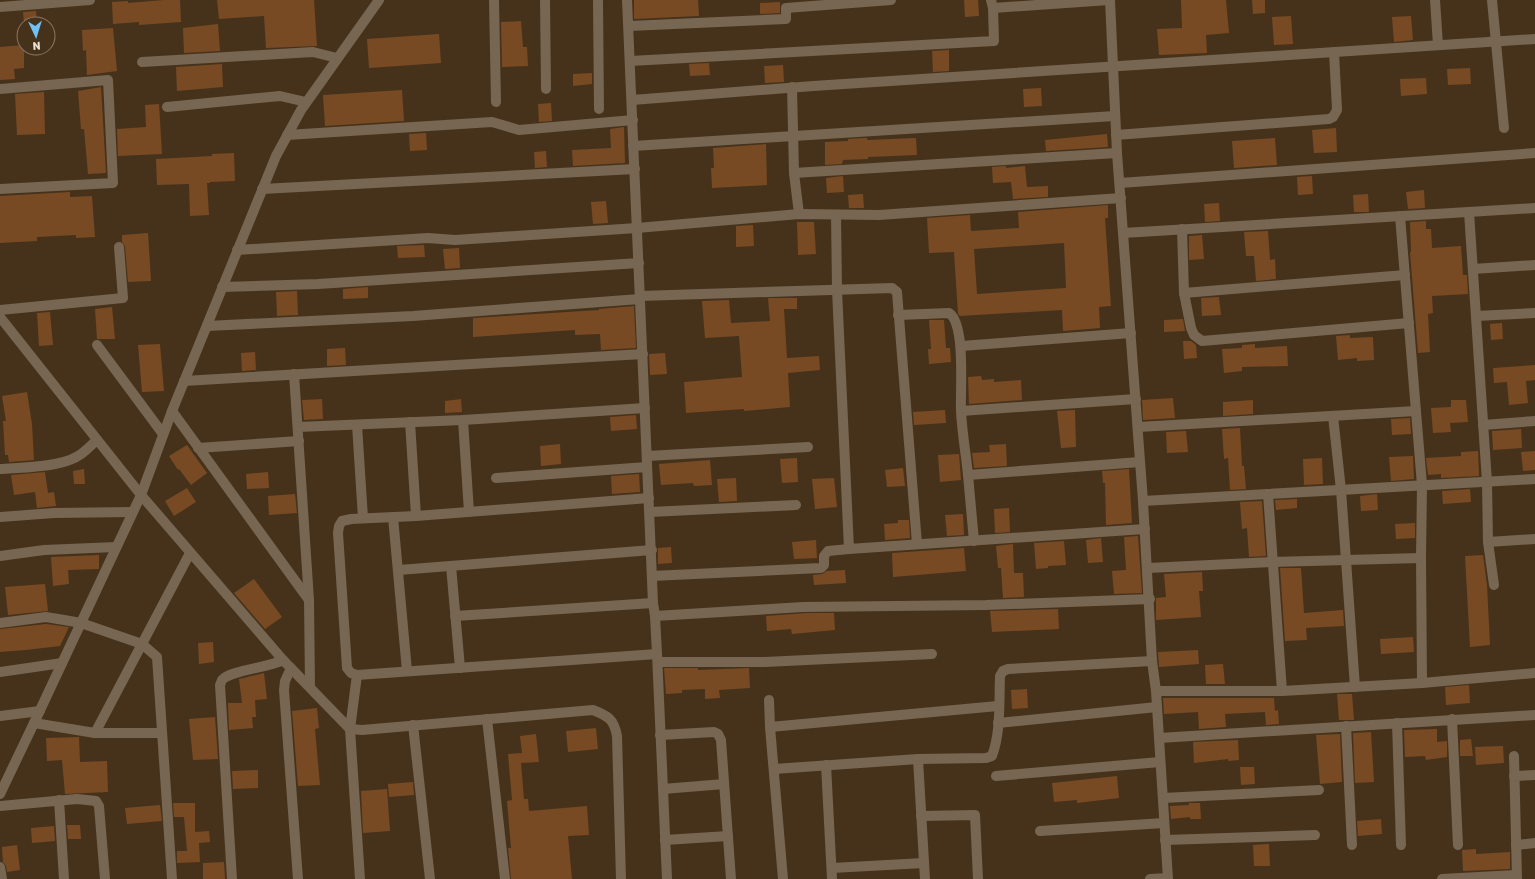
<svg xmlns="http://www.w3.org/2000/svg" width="1535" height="879" viewBox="0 0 1535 879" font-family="Rubik,sans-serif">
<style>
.building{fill:#774a24;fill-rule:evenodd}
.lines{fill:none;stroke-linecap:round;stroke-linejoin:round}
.minor{stroke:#766652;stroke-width:10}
</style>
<rect width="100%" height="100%" fill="#46321b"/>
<!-- building -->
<g class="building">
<polygon points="164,0 180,0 181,22 139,25 139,22 113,24 112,2 128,1 128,3"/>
<polygon points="217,0 314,0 317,46 266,48 264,16 219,19"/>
<polygon points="634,0 698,0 699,16 634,19"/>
<polygon points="964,0 978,0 979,16 965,17"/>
<polygon points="1181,0 1226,0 1229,33 1206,35 1207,53 1159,55 1157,29 1182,28"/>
<polygon points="1252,0 1265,0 1265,13 1253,14"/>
<polygon points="780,2 780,13 760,14 760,3"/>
<polygon points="36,11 37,24 24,24 23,12"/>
<polygon points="1291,16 1293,44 1274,45 1272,17"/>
<polygon points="1411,16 1413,40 1394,42 1392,17"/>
<polygon points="521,21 523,47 527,47 528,66 502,67 501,22"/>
<polygon points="218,24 220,51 184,53 183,28"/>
<polygon points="113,28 117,71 87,75 86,50 83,51 82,30"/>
<polygon points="439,34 441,63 369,68 367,39"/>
<polygon points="24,45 24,68 14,69 15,79 0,80 0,47"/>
<polygon points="949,50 949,71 933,72 932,51"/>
<polygon points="709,63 710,75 690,76 689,64"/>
<polygon points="222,64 223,87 177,91 176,67"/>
<polygon points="783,65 784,82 765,83 764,66"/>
<polygon points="1470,68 1471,84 1448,85 1447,69"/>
<polygon points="592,73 592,84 573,86 573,74"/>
<polygon points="1426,78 1427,94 1401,96 1400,79"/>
<polygon points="101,87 106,173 88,174 84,129 81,129 78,91"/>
<polygon points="1041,88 1042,106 1024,107 1023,89"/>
<polygon points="402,90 404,121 325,126 323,95"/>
<polygon points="44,92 45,134 17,135 15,94"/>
<polygon points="551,103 552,121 539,122 538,104"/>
<polygon points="159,104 162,154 118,156 117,129 146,127 145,105"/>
<polygon points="624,127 625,163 573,166 572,150 611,148 610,129"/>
<polygon points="1336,128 1337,152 1314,153 1312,130"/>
<polygon points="426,133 427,150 410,151 409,134"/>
<polygon points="1107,134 1108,147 1046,151 1045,140"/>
<polygon points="864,138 867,138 867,140 916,138 917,155 868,157 868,159 843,160 842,164 825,165 825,142 848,141 848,139"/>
<polygon points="1275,138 1277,165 1234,168 1232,141"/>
<polygon points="766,144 767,185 712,188 711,168 714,168 713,148"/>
<polygon points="546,151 547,167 535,168 534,152"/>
<polygon points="234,153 235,181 210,182 210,183 207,183 209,215 190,216 189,184 157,185 156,159 212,156 212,154"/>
<polygon points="1006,166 1006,168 1025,166 1027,187 1048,186 1048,197 1013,199 1011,182 993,183 992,167"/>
<polygon points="843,176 844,192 827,193 826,178"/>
<polygon points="1312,176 1313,194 1298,195 1297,177"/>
<polygon points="1424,190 1425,208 1408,209 1406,192"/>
<polygon points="70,192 70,197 92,196 95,237 76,238 76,235 37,237 37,241 0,243 0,196"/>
<polygon points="863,194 864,208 849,208 848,195"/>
<polygon points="1368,194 1369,212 1354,212 1353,195"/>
<polygon points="606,201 608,223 593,224 591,202"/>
<polygon points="1219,203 1220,221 1205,222 1204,204"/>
<path d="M1108 205V218H1105L1111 306 1099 307 1100 328 1063 331 1062 310 960 316 958 314 954 252 929 253 927 218 970 215 971 231 1019 228 1018 212ZM1064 243 1066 288 977 294 974 249Z"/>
<polygon points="1426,221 1426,229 1431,229 1432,248 1461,246 1463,275 1467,275 1468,294 1432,296 1433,313 1428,314 1430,352 1418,353 1410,252 1411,252 1410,222"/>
<polygon points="797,222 814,222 816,254 798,255"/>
<polygon points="753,225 754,246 736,247 736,226"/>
<polygon points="1268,231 1270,260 1275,259 1276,279 1256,281 1254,256 1246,256 1244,232"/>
<polygon points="148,233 151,281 128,282 125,246 122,242 122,235"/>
<polygon points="1202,235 1204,259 1189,260 1189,236"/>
<polygon points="424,245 425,257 398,258 397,246"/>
<polygon points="459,248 460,268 445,269 443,249"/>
<polygon points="368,287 368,298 343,299 343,289"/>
<polygon points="297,291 298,315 277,316 276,292"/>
<polygon points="1219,297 1221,315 1202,316 1201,298"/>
<polygon points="768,298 797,298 797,309 784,309 787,358 819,356 820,370 788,373 790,407 744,411 744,409 686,413 684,382 742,377 739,336 705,338 702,301 729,300 731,323 770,321"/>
<polygon points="634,306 636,348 601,350 600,334 575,335 575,330 473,337 473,318 599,310 599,309"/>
<polygon points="112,307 115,339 97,339 95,309"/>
<polygon points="50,312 53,345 39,346 37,313"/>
<polygon points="1183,319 1185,331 1164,332 1164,320"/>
<polygon points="929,320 944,320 946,348 950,348 951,362 929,364 928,349 931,349"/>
<polygon points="1502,323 1503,339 1491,340 1490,324"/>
<polygon points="1350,335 1350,338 1373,337 1374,360 1357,361 1357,358 1338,360 1336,336"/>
<polygon points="1183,341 1191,341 1196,345 1197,358 1184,359"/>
<polygon points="160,344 164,391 142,392 138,345"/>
<polygon points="1255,344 1255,348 1287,346 1288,366 1242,367 1242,371 1224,373 1222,349 1242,348 1242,345"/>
<polygon points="345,348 346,365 327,366 327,349"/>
<polygon points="255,352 256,370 242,371 241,353"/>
<polygon points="665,353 667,374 650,375 649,354"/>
<polygon points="1535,365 1535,380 1526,381 1528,403 1509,405 1507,382 1494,383 1493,368"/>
<polygon points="981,376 982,380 994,379 994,382 1021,380 1022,400 969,404 968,377"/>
<polygon points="27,392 32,424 34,460 9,462 8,455 5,455 3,421 6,421 2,396"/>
<polygon points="1173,398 1175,418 1143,420 1142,400"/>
<polygon points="322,399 323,419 304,420 302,400"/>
<polygon points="461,399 462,412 445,413 445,401"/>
<polygon points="1253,400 1253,414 1223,416 1223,402"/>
<polygon points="1451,400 1466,400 1468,422 1450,423 1451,432 1433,433 1431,408 1451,407"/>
<polygon points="945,410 946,423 914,425 913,412"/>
<polygon points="1075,410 1076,447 1061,448 1057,411"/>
<polygon points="636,415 637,429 611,431 610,417"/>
<polygon points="1410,418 1411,434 1392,435 1391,419"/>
<polygon points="1240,428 1242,466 1244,466 1246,489 1230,490 1228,458 1224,459 1222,429"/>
<polygon points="1521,429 1522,448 1493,450 1492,431"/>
<polygon points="1186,431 1188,452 1167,453 1166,432"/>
<polygon points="560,444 561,464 541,466 540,446"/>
<polygon points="1006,444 1007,466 974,468 972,453 990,452 989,445"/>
<polygon points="187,445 207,473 191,485 179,469 178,470 169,456"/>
<polygon points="1478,451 1479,476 1441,478 1441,474 1428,475 1426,458 1461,456 1461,452"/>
<polygon points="1535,451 1535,470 1523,471 1521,452"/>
<polygon points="959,454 961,480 940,482 938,455"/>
<polygon points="1413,456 1414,479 1391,481 1389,457"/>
<polygon points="797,458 798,482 782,483 780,459"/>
<polygon points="1322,458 1323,484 1304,485 1303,459"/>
<polygon points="710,460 712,485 694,486 693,483 661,485 659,464"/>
<polygon points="903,468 905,486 887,487 885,470"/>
<polygon points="84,469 85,484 74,484 73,471"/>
<polygon points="1129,469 1132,523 1106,525 1105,483 1103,483 1102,471"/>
<polygon points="45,472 48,493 54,492 56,506 37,508 35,492 14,495 11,475"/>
<polygon points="268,472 269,488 247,489 246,474"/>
<polygon points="639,474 640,492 612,494 611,476"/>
<polygon points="736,478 737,501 719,502 717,479"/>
<polygon points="834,478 837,507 815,509 812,479"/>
<polygon points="187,488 196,502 174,516 165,501"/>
<polygon points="1470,489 1471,502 1443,504 1442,491"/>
<polygon points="295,494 297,513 269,515 268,496"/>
<polygon points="1377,494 1378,510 1361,511 1360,496"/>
<polygon points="1297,499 1297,508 1276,510 1275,500"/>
<polygon points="1262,501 1266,556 1249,557 1247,528 1242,529 1240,502"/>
<polygon points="1009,508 1010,532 995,533 994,509"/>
<polygon points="963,514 964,535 947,536 945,515"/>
<polygon points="898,520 909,520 910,538 885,540 884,524 898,523"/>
<polygon points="1415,523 1415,538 1396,539 1395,524"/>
<polygon points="1138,536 1142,593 1114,594 1112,571 1126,570 1124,537"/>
<polygon points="1101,538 1103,562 1088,563 1086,540"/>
<polygon points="816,540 817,558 794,559 792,542"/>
<polygon points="1064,541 1066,565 1048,566 1048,568 1036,569 1034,543"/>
<polygon points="1013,544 1014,573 1023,573 1024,597 1003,598 1001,568 998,568 996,546"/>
<polygon points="671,547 672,563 658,564 658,548"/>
<polygon points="964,548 966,571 893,577 892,553"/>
<polygon points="99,555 99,569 68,570 69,584 53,586 51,557"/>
<polygon points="1483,555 1487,585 1490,645 1470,647 1465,556"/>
<polygon points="1280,568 1301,568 1304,613 1343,610 1344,626 1306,628 1307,640 1285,641"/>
<polygon points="845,570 846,583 814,585 813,575 822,574 827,571"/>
<polygon points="1202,572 1203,591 1199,591 1201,617 1156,620 1156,598 1166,597 1164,574"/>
<polygon points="254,579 282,617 265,629 234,593"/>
<polygon points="45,584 48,611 8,615 5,587"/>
<polygon points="1058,609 1059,629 992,632 990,611"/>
<polygon points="807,613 834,613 835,630 792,634 791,629 767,631 766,616"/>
<polygon points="46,624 69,627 60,646 26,650 0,652 0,629"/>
<polygon points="1413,637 1414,652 1381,654 1380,639"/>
<polygon points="213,642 214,662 199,664 198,643"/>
<polygon points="1198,650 1199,664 1159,667 1158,652"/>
<polygon points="1223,664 1225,684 1206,684 1205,665"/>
<polygon points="664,668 698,668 698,670 749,668 750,688 719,690 720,698 705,699 705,689 682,690 682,693 666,694"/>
<polygon points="264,673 267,699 255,700 256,717 252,717 253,728 229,730 228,703 242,703 239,679"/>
<polygon points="1469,685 1470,703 1446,705 1445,687"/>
<polygon points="1027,689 1028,708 1012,709 1011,690"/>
<polygon points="1337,694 1352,694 1354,720 1339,720"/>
<polygon points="1163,698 1274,698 1275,711 1278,710 1279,724 1266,725 1265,712 1225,714 1226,727 1199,729 1198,712 1164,714"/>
<polygon points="317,708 319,728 315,729 320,785 298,786 292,711"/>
<polygon points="215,717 218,759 193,760 189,719"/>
<polygon points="596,728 598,749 568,752 566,731"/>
<polygon points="1437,729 1437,742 1447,741 1447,757 1426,760 1425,756 1405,757 1404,730"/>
<polygon points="1371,732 1374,782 1355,783 1353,733"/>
<polygon points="536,734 539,762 521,763 524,799 528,799 529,811 587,806 589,835 568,836 572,879 511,879 508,848 511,848 507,801 512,800 508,754 522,753 520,736"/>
<polygon points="1340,734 1342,782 1320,784 1316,735"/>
<polygon points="79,737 80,762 107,761 108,792 65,794 62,760 47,761 46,738"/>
<polygon points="1471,739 1473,756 1460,756 1460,740"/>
<polygon points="1238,740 1239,760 1228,761 1228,759 1194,763 1193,742"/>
<polygon points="1503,746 1504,763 1476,765 1475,747"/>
<polygon points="1240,767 1254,767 1255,784 1241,785"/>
<polygon points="258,770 258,788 233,789 232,771"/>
<polygon points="1117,776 1119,798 1077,803 1077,800 1054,802 1052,783"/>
<polygon points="413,782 414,795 389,797 388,784"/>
<polygon points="387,789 390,831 363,833 361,791"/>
<polygon points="173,803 195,803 195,832 209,831 210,842 199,843 200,862 177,863 177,851 187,851 184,817 174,817"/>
<polygon points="1189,803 1200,803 1201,819 1190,819 1190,817 1171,819 1170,806 1189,805"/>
<polygon points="160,805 162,821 127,824 125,808"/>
<polygon points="1381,819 1382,834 1358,836 1357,821"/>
<polygon points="67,825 80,825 81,839 68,839"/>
<polygon points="54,826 55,841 32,843 31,828"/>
<polygon points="1269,844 1270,866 1254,866 1253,845"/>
<polygon points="17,845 20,870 7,872 6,866 3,862 2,847"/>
<polygon points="1476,849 1476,854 1510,852 1510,869 1463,871 1462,850"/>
<polygon points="224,862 225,879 203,879 203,863"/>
</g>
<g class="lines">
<!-- minor -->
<g class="minor">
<polyline points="494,0 496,102"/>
<polyline points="545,0 546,89"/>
<polyline points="598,0 599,109"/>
<polyline points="627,0 653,603 655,616 657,654 667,879"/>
<polyline points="991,0 993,8 1109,0"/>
<polyline points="1110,0 1117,153 1143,501 1152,661 1156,691 1168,879"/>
<polyline points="1435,0 1438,45"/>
<polyline points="1492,0 1504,128"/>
<polyline points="0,7 90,0"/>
<polyline points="629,26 786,19 786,8 891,0"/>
<polyline points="630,61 994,41 993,8"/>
<polyline points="142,62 313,52 337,58"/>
<polyline points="792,87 794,173 799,214"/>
<polyline points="0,89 108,80 113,183 0,189"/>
<polyline points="632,100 813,86 1535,39"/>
<polyline points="167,107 280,96 306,102"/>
<polyline points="287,135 492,122 519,130 633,120"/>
<polyline points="1116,135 1329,119 1333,117 1337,110 1334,52"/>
<polyline points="633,146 1115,116"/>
<polyline points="794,173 1117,153"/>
<polyline points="1120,183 1535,153"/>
<polyline points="262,189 635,169"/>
<polyline points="1469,212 1487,482 1488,542 1494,585"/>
<polyline points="836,215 837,290 849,549 1145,529"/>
<polyline points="1400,216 1422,485 1421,558 1422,683"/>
<polyline points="1182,229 1184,293 1191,328 1194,335 1202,341 1409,323"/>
<polyline points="1123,233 1535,208"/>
<polyline points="237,250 428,238 455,240 637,228 799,214 879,215 1121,198"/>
<polyline points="1473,269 1535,265"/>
<polyline points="222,287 318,284 639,263"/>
<polyline points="1184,293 1405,275"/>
<polyline points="640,296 892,288 897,292 917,544"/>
<polyline points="0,310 123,298 119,247"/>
<path d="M898 315 949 313C966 324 960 390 961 411 962 432 966 454 968 475L1140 462"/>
<polyline points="1476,316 1535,313"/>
<path d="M0 317 141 495 283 660 350 729 362 730 593 710C608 716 614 719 617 736L621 879"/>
<polyline points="207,326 413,316 640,299"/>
<polyline points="97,345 163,434"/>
<polyline points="961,346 1131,333"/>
<polyline points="294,374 309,600 310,687"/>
<polyline points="184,381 643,354"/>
<polyline points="172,411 309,600"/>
<polyline points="961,411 1136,399"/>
<polyline points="1333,416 1341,490 1355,687"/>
<polyline points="463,420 469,512"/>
<polyline points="410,422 416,516"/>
<polyline points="357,425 363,518"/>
<polyline points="1483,425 1535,421"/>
<polyline points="298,427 463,420 645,408"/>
<polyline points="1138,427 1416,411"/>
<polyline points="198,448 299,441"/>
<polyline points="647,456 808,447"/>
<path d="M0 469C20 468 61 467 78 456 85 452 91 445 97 440"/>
<polyline points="968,475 974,541"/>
<polyline points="496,478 647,467"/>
<polyline points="1268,494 1282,691"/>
<polyline points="649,498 416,516 351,519 342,521 339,526 338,533 347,668 351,673 357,675 657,654"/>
<polyline points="1143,501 1535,479"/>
<polyline points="650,512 796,505"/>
<polyline points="0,517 54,513 132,512"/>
<polyline points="393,517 407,671"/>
<polyline points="1488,542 1535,539"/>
<polyline points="0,556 44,550 116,547"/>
<polyline points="451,566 460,668"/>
<polyline points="1148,568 1272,562 1421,558"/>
<polyline points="399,570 652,550"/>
<polyline points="652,576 821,568 824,565 824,556 828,551 849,549"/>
<polyline points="455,616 653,603"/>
<polyline points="655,616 803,607 986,605 1150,599"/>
<polyline points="0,623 46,617 64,620 81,623 142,644 157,657 172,879"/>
<polyline points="658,662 765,662 932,654"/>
<polyline points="291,668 285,681 284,690 298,879"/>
<polyline points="0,672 62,663"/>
<polyline points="357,675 350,729 360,879"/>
<polyline points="1156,691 1282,691 1422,683 1535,673"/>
<polyline points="769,700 770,727 783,879"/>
<polyline points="0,716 40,711"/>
<polyline points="487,719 505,879"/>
<polyline points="1452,719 1458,845"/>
<polyline points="34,723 95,733 162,733"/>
<polyline points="998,723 1157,707"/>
<polyline points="1397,723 1401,845"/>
<polyline points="413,725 430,879"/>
<polyline points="1346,726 1352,845"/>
<polyline points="770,727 998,706"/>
<polyline points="95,733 190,553"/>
<polyline points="660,735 714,732 718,734 721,740 731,879"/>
<polyline points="1159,738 1535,715"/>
<polyline points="1514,756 1517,879"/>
<polyline points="918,759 925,879"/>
<polyline points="826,765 832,879"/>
<path d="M774 769 918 759 986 758 992 756C1001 732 999 702 1000 676L1003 671 1008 669 1152 661"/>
<polyline points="996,776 1160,762"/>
<polyline points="1514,776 1535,775"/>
<polyline points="663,789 724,784"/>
<polyline points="0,794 34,723 141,495 172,411 276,156 301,110 379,0"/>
<polyline points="1163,798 1319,790"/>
<polyline points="59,800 64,879"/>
<polyline points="0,806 77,799 96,801 99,806 105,879"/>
<polyline points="921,816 975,815 978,879"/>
<polyline points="1040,831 1164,823"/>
<polyline points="665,840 728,836"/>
<polyline points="1165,840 1315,835"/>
<polyline points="1516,845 1535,843"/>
<polyline points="0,867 2,879"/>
<polyline points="832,868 924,863"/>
<path d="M232 879 220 685 222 680C231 670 268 668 283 660"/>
<polyline points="1150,879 1168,878"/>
<polyline points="1442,879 1516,875"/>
</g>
</g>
<!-- north arrow -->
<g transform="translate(36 36) rotate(176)"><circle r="19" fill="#46321b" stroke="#897865"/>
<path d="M0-3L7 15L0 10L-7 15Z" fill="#71c1f5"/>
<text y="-6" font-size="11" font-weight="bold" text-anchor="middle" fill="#eee2d4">N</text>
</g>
</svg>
